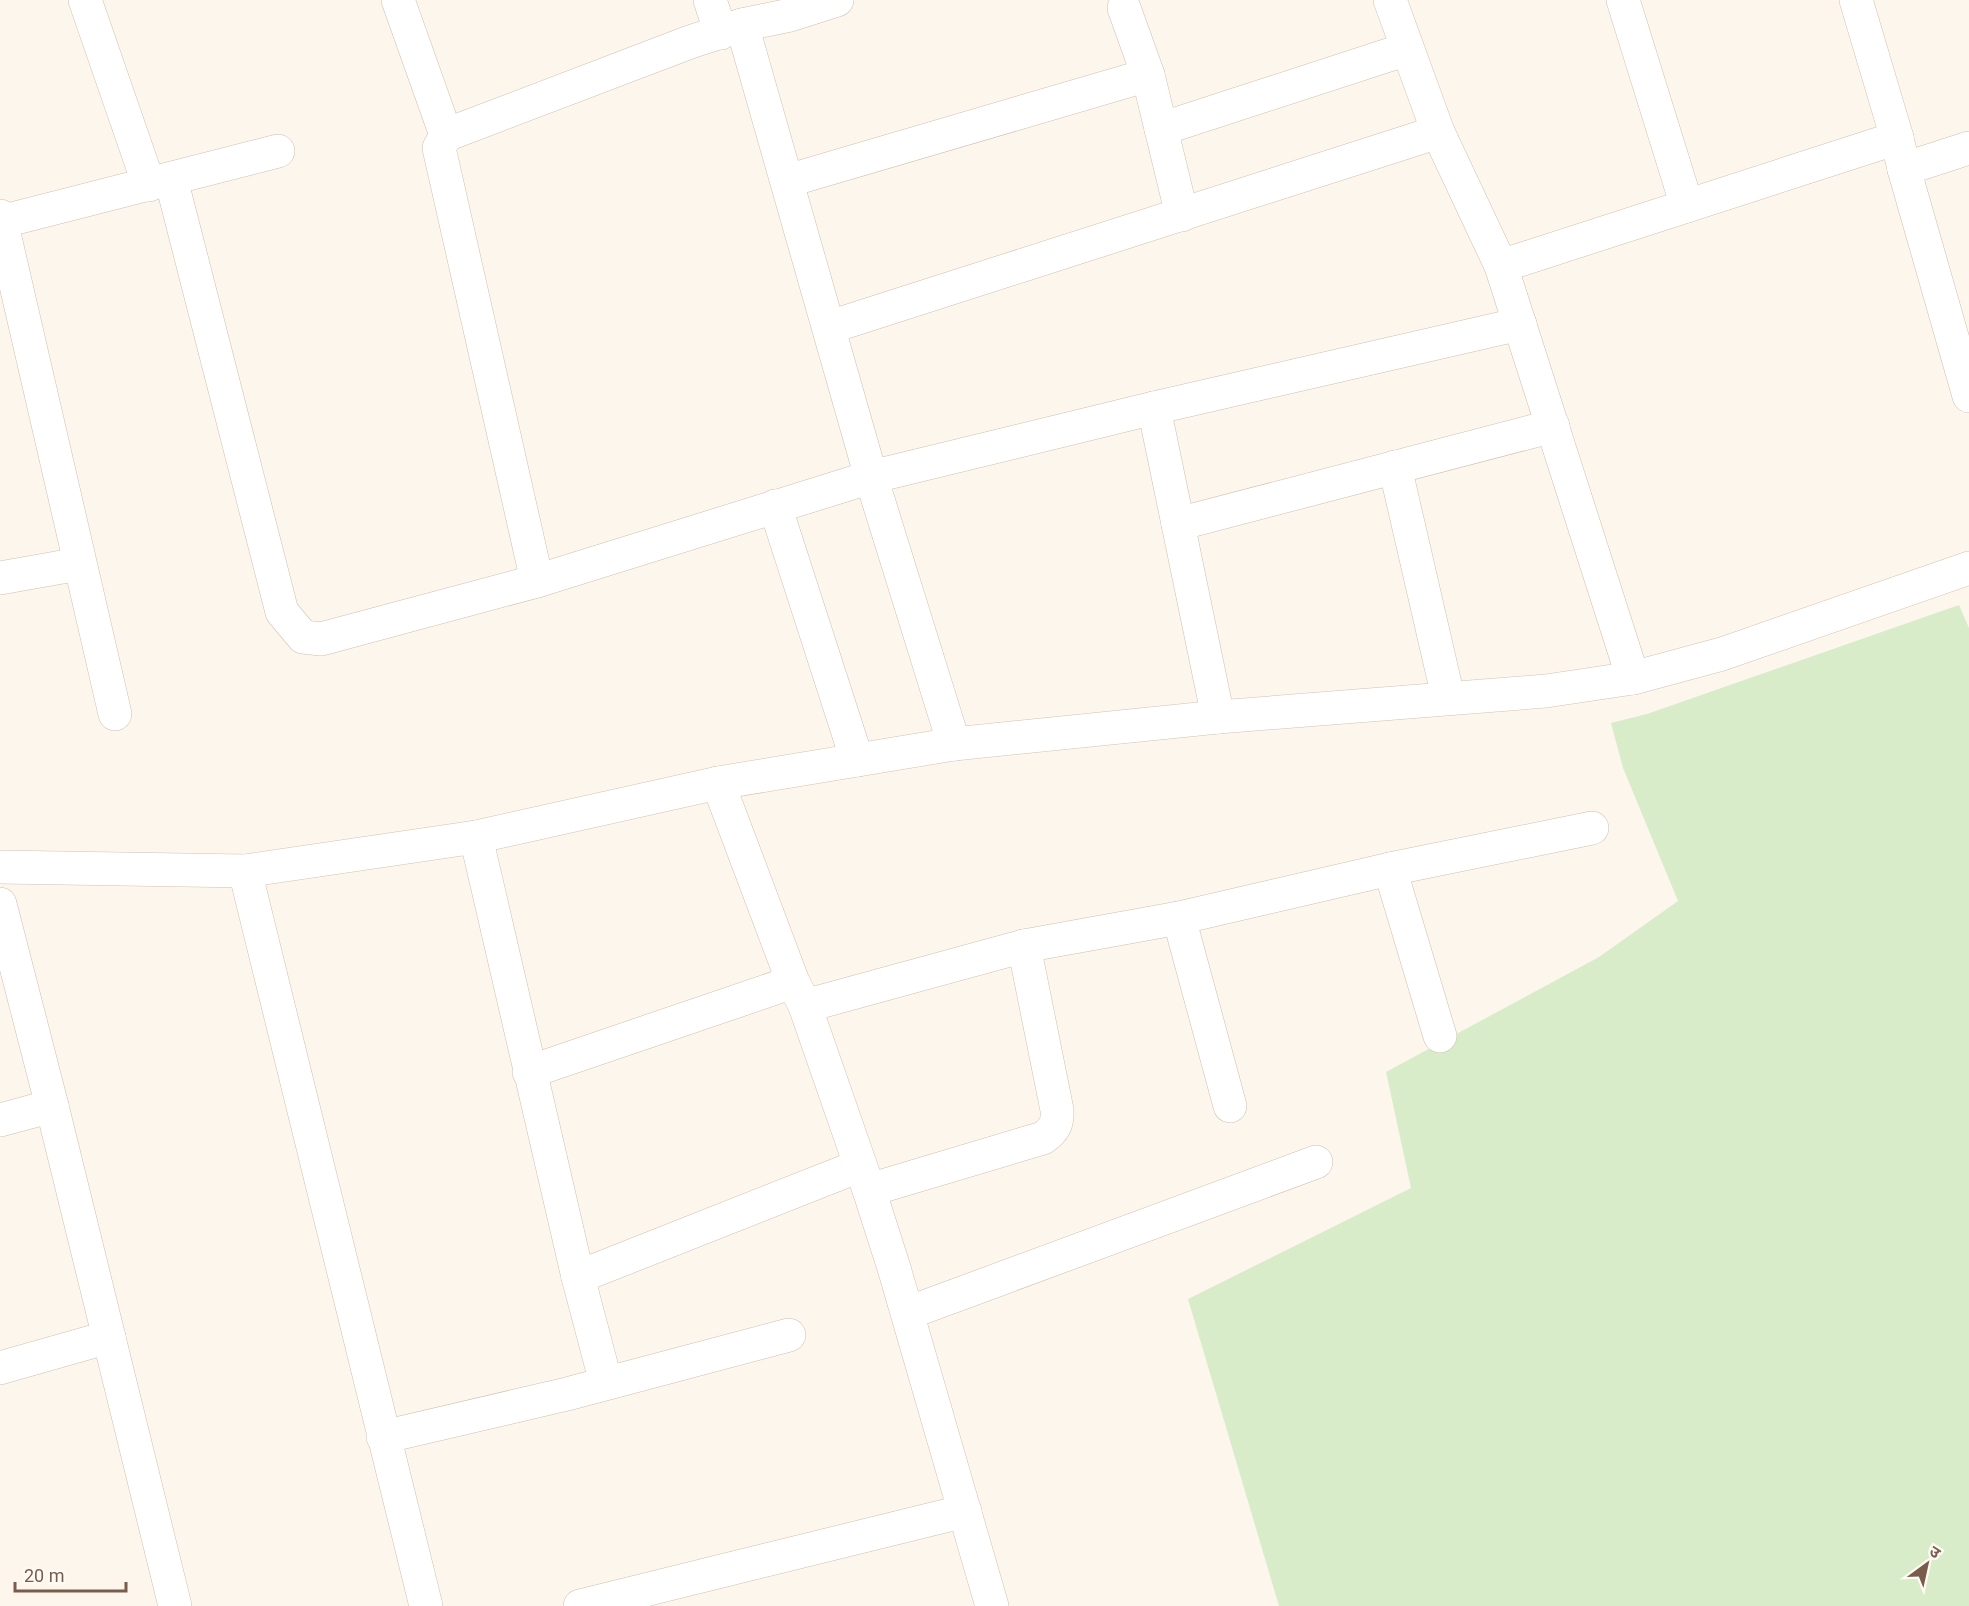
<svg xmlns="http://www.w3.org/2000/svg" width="1969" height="1606" viewBox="0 0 1969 1606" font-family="Roboto,'Noto Sans Devanagari',sans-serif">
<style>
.green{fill:#d8ecc9}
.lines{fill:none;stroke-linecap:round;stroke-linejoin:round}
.street-casing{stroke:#d1beb0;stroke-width:34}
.secondary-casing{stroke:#d6c0b0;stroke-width:34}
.street{stroke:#fff;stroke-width:33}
.secondary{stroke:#fff;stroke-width:33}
</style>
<rect width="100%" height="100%" fill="#fdf6ec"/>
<!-- green -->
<polygon class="green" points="1959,605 1969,628 1969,1606 1279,1606 1188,1299 1411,1188 1386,1072 1599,957 1678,901 1623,768 1611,723 1647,714"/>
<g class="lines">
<defs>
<g id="street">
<polyline points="85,0 149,185"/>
<polyline points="398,0 446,135"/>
<polyline points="710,0 721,33"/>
<polyline points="1390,0 1438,132 1501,266 1633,678"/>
<polyline points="1623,0 1687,206"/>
<polyline points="1856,0 1897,138 1904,169 1969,396"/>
<polyline points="1124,8 1148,75 1182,215"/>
<polyline points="742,25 871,477 954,744"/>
<polyline points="1161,129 1407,49"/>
<polyline points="1904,169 1969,148"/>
<polyline points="171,179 282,612 303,637 321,639 537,581 871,477 1154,408 1520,324"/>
<polyline points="787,181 1148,75"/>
<polyline points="0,216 115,714"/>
<polyline points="0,222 278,151"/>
<polyline points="1501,266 1897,138"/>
<polyline points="830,327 1438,132"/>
<polyline points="1154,408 1218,717"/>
<polyline points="1395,467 1448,697"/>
<polyline points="775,506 857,760"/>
<polyline points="1178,524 1553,426"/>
<polyline points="0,578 79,564"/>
<polyline points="537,581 439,148 446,135 690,42 742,25 790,15 837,0"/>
<polyline points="476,837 578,1277 859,1166"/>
<polyline points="1390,869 1440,1036"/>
<polyline points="245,871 426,1606"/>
<polyline points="0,904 52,1106 175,1606"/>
<polyline points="1179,918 1230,1106"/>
<polyline points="805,1006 1024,946 1179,918 1390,869 1592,828"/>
<polyline points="529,1072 793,982"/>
<polyline points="0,1120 52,1106"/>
<path d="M869 1190 1043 1138C1054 1130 1058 1124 1057 1110L1024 946"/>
<polyline points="578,1277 606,1383"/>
<polyline points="908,1313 1316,1162"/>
<polyline points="0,1368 109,1337"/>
<polyline points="383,1437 567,1394 789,1335"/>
<polyline points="580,1606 965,1511"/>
</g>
<g id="secondary">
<polyline points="718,783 954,744 1218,717 1546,691 1633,678 1722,654 1969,568"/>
<polyline points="0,867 245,871 476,837 718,783 793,982 805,1006 869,1190 894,1268 992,1606"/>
</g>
</defs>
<!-- street casing -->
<use href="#street" class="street-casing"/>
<!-- secondary casing -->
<use href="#secondary" class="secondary-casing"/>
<!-- street -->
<use href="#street" class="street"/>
<!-- secondary -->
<use href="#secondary" class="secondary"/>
</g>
<!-- north arrow -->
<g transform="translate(1927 1564) rotate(33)" stroke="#fffaf3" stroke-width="4.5" paint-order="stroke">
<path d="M0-4.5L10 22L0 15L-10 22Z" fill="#7a5c4d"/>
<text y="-9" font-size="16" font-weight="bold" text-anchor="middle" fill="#7a5c4d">उ</text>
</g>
<!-- scale -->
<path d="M15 1582v9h111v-9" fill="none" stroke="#7a5c4d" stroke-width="3"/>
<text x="24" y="1582" font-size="18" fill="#7a5c4d" stroke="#fffaf3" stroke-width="4.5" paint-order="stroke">20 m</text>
</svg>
